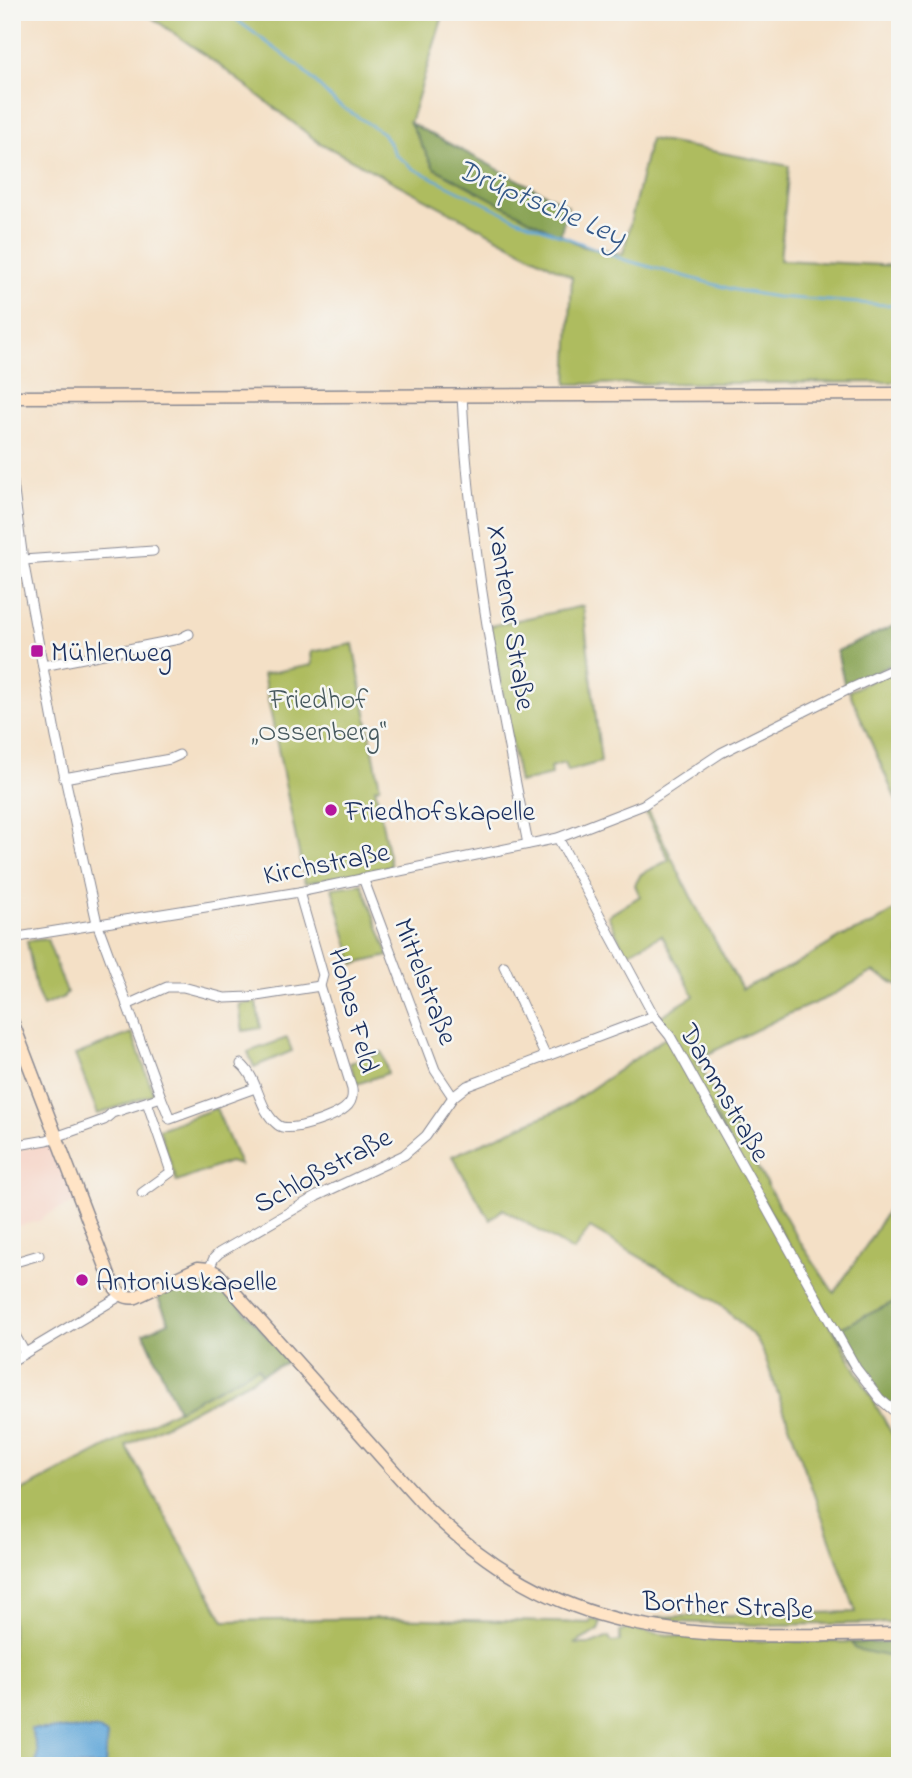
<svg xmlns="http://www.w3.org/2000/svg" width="912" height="1778" viewBox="0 0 912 1778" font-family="'Indie Flower',sans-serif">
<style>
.built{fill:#f6d2c4}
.green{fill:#aebc5f;stroke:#64765e;stroke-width:2}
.forest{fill:#8aa456;stroke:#526a5a;stroke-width:2}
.water{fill:#64a8d9;stroke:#406c9c;stroke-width:2}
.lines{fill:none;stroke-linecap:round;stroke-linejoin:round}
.stream{stroke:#64a8d9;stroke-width:2.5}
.street-casing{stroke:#888892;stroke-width:11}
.secondary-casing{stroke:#888892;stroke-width:15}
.street{stroke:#fff;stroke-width:9}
.secondary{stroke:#ffe4c6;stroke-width:12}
.poi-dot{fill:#b5179e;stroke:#f6f6f2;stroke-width:2.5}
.labels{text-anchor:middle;stroke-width:5;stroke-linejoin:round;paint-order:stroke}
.street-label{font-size:28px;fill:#1b2f5e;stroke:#f6f6f2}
.poi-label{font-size:28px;fill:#1b2f5e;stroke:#f6f6f2;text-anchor:start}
.park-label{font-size:28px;fill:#47595e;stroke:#f6f6f2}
.water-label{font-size:30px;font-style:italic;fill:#355989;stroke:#f6f6f2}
</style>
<rect width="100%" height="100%" fill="#f6f6f2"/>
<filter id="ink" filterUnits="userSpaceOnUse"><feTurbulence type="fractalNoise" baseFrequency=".0143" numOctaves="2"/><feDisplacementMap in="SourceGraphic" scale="14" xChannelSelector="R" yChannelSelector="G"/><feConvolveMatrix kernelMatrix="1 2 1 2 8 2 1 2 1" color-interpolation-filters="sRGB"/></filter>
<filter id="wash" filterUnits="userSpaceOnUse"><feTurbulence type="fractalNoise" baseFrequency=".00686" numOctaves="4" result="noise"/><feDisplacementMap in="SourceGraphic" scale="28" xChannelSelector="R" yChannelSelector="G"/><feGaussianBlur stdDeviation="1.57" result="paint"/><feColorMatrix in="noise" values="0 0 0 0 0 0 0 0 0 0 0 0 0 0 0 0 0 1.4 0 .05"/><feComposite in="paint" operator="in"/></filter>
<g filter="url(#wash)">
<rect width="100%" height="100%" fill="#f4e0c6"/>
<!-- built -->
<polygon class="built" points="46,1145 54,1155 76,1202 42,1217 42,1220 12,1228 12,1151"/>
<!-- green -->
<g class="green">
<polygon points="144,12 433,12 442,19 410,123 434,168 584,247 623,254 650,139 789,166 780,260 900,266 900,382 567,384 572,277 318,142 223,68"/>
<polygon points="583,606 601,762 568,771 565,763 550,767 551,775 519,783 490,626"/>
<polygon points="353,644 380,787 375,788 391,867 305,883 263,674 312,665 311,652"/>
<polygon points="900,667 900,809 849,691"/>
<polygon points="647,808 694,903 742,989 792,966 843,936 873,924 900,907 900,986 873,972 829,997 784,1016 696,1060 798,1239 834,1293 870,1240 900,1188 900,1299 837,1330 659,1017 694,996 662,935 626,954 608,916 640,896 635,885 641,874 669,860 644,809"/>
<polygon points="362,884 389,956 354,964 332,888"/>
<polygon points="47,939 67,993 64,997 43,1006 36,990 27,941"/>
<polygon points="256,1002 261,1028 243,1031 239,1004"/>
<polygon points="132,1033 153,1092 151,1095 98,1114 75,1055"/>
<polygon points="668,1036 900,1448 900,1623 760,1625 677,1622 656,1617 856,1612 763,1352 756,1338 720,1304 590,1228 573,1251 503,1209 490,1220 452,1156 565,1107"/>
<polygon points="287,1038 292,1051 254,1067 248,1052"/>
<polygon points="382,1052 388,1073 357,1084 350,1063"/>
<polygon points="216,1108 240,1165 229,1162 177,1182 159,1129"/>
<polygon points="258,1367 262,1374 126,1446 224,1621 384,1618 590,1623 591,1619 601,1622 598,1631 574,1644 592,1644 609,1637 612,1642 620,1641 620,1632 627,1629 704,1640 900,1643 900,1766 12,1766 12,1496"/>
</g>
<!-- forest -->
<g class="forest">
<polygon points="410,123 568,206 560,236 434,168"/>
<polygon points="900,623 900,667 897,662 845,687 837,651"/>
<polygon points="202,1273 213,1276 289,1361 262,1374 258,1367 178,1410 144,1333 169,1322 156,1294"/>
<polygon points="900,1299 900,1416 880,1399 836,1330"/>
<polygon points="852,1643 900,1643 900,1659 855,1649"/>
</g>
<!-- water -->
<polygon class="water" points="31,1729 97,1729 107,1735 105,1766 36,1766 38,1752"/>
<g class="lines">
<!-- stream -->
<polyline class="stream" points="226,12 300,67 336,103 383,133 396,155 414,169 515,218 625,260 735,290 776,297 900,306"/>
</g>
</g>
<g filter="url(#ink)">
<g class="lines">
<defs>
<g id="street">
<path d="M462 395C469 546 498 696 528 844"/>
<polyline points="12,476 23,560 56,737 97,923 161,1097 170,1119 255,1088"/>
<polyline points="23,560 153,551"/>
<polyline points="43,666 179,639 189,634"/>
<polyline points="64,778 170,759 179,755"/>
<polyline points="558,838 654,1016 670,1036 856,1368 880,1399 900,1416"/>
<polyline points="363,878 435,1070 453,1097"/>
<polyline points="12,938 299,892 558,838 643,805 721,753 845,691 900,666"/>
<polyline points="504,966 545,1055"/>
<polyline points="127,1005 167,987 183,987 225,998 250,997 320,986"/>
<path d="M241 1064C259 1079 258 1110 278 1125 289 1134 335 1117 345 1108 352 1103 353 1097 352 1089L320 986 323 975 299 892"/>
<polyline points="12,1146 47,1140 104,1120 112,1113 161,1097"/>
<polyline points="142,1193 171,1172 147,1102"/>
<polyline points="12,1263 39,1255"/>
<polyline points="209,1269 214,1258 219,1253 317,1196 404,1155 426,1136 453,1097 467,1086 654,1016"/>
<polyline points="12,1330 25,1353"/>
<polyline points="12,1361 122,1295"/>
</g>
<g id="secondary">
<polyline points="12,397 900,394"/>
<path d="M12 1021 113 1285C120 1294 125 1299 136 1297L198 1268 209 1269 218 1274 425 1506C571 1652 709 1636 900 1634"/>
</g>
</defs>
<!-- street casing -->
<use href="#street" class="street-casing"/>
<!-- secondary casing -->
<use href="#secondary" class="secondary-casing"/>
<!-- street -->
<use href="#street" class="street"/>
<!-- secondary -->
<use href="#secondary" class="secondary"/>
</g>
</g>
<!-- markers -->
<g class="poi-dot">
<rect x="30" y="644" width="14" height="14" rx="3.5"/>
<circle cx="331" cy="810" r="7"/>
<circle cx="82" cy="1280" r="7"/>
</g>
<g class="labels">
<!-- street labels -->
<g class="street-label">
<text transform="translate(513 617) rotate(81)" y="10">Xantener Straße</text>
<text transform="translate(326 862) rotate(-11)" y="10">Kirchstraße</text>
<text transform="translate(427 981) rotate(69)" y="10">Mittelstraße</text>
<text transform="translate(355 1010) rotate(75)" y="10">Hohes Feld</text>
<text transform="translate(726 1092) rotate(60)" y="10">Dammstraße</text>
<text transform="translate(322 1169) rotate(-28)" y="10">Schloßstraße</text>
<text transform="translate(728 1604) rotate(3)" y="10">Borther Straße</text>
</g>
<!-- poi labels -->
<g class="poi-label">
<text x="51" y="661">Mühlenweg</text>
<text x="345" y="820">Friedhofskapelle</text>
<text x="96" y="1290">Antoniuskapelle</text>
</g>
<!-- park labels -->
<g class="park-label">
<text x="319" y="708">Friedhof<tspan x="319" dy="32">„Ossenberg“</tspan></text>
</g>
<!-- water labels -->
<g class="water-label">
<text transform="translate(542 202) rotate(23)" y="10">Drüptsche Ley</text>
</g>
</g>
<!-- margin -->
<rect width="912" height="1778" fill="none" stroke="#f6f6f2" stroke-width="42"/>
</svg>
